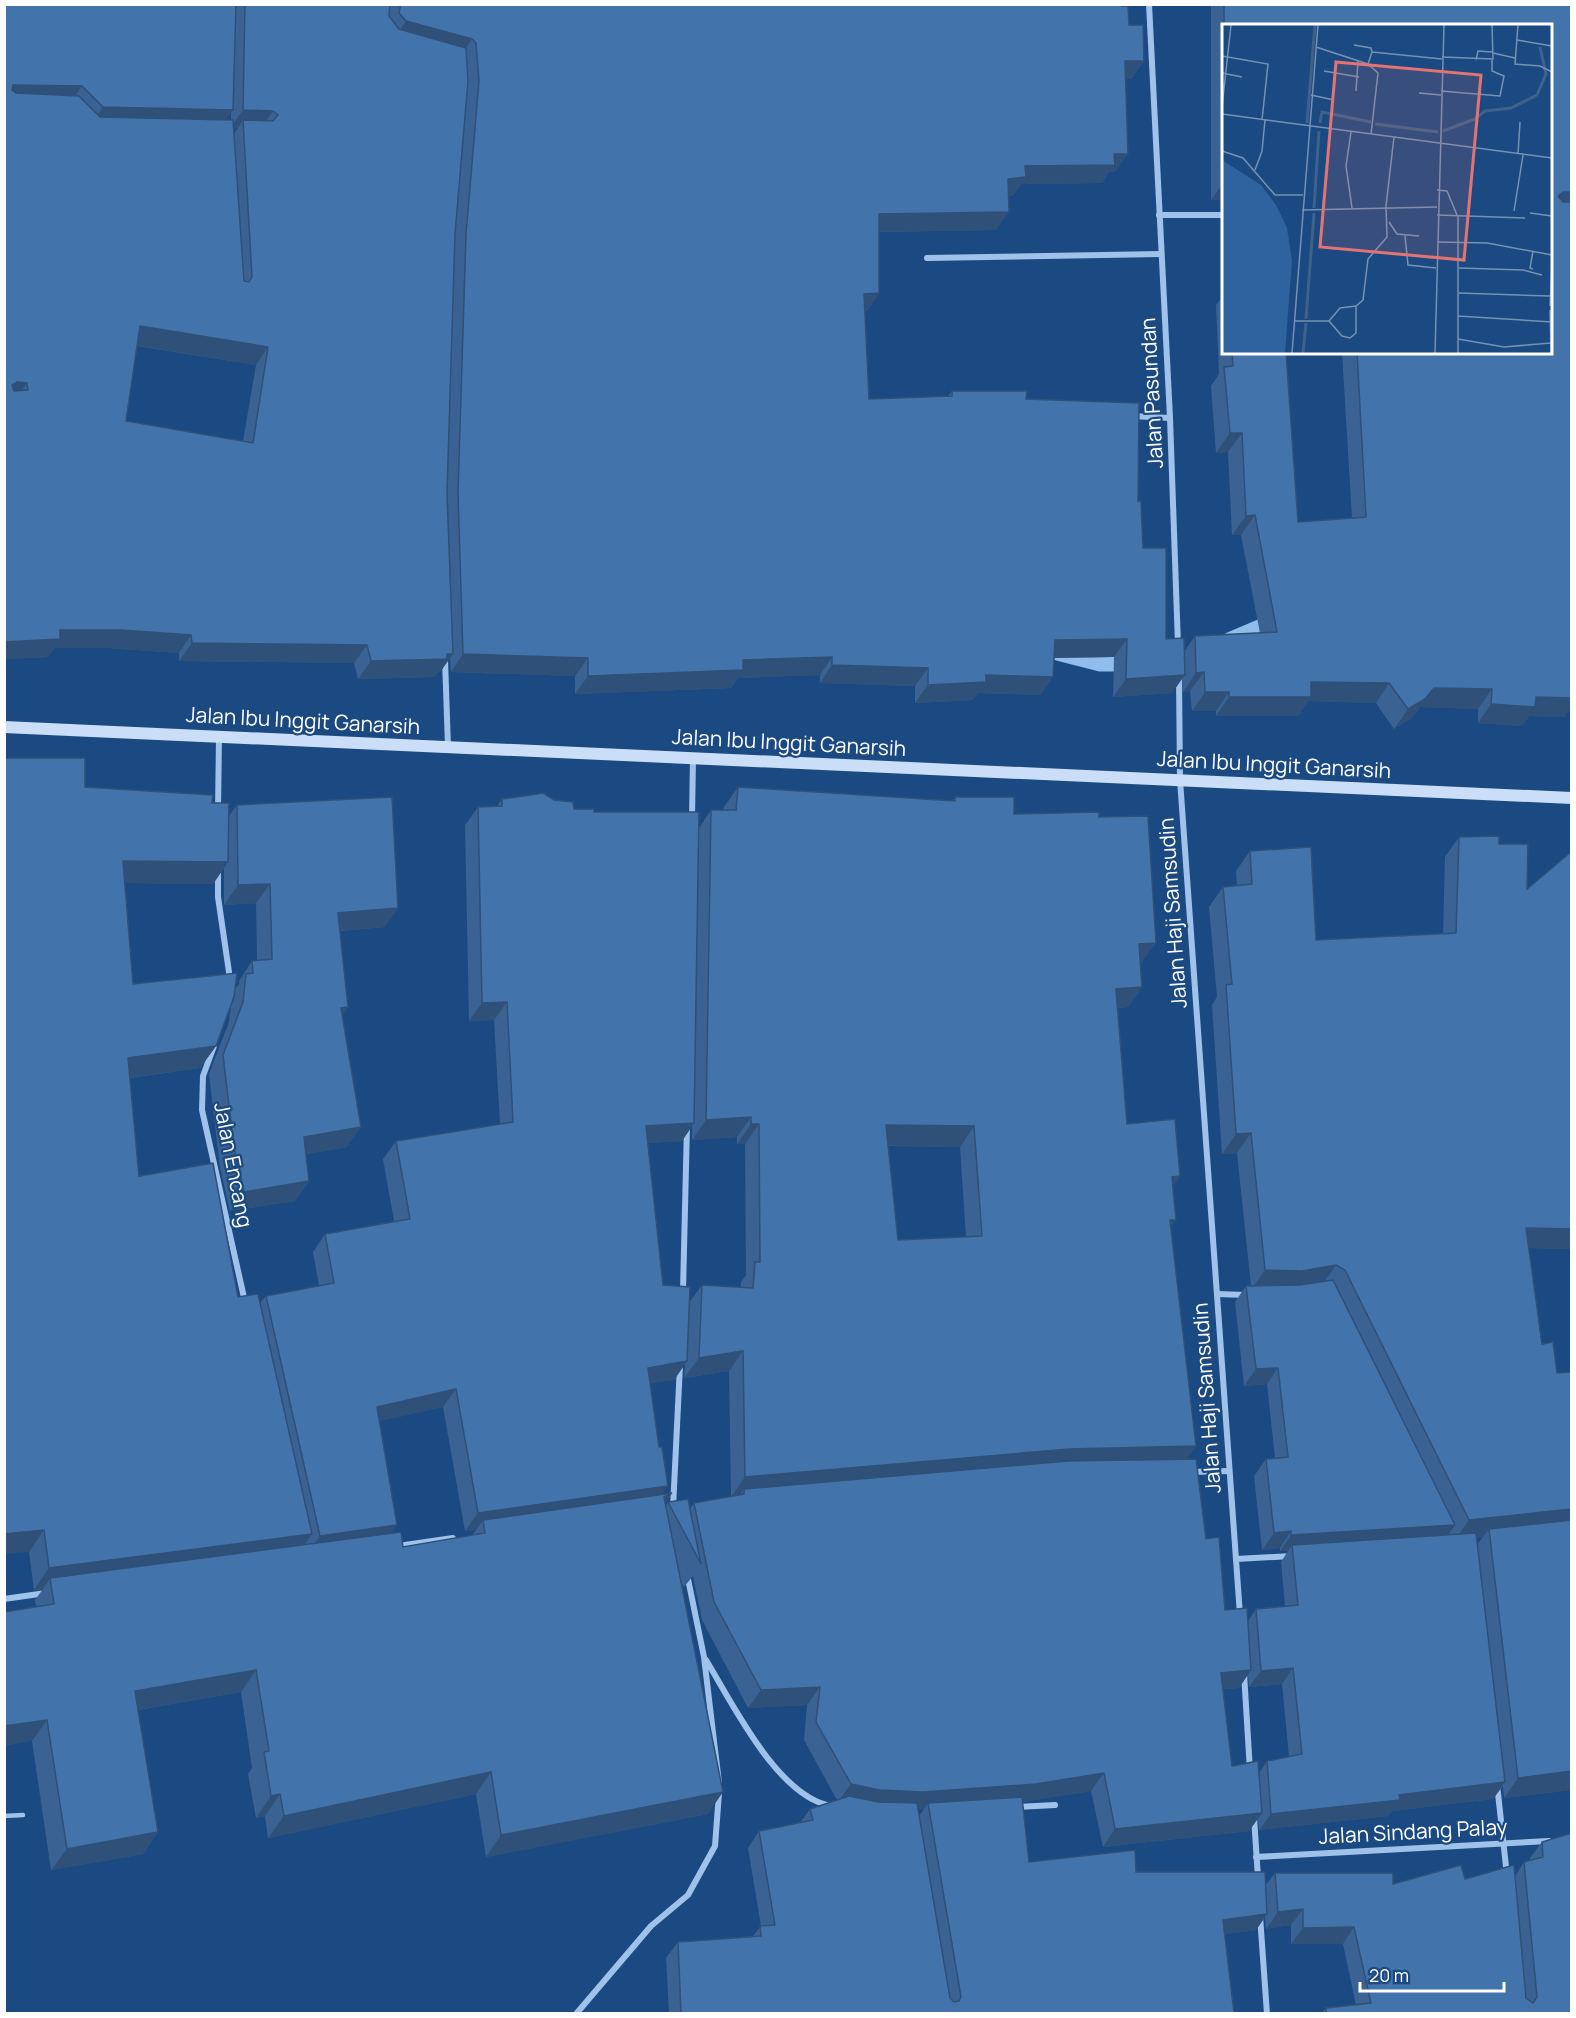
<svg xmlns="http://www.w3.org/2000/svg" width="1576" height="2018" viewBox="0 0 1576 2018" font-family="Manrope,sans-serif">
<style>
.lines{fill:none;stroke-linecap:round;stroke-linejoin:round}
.stream{stroke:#91bdec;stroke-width:15}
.service{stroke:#9ec2ea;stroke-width:4.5}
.minor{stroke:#9ec2ea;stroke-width:6}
.secondary{stroke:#cadef8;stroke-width:12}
.wall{fill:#3a6393;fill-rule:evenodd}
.shaded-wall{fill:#2f5078}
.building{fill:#4373ab;stroke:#2f5078;stroke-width:1.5;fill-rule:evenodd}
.labels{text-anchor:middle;stroke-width:4.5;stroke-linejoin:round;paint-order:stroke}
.street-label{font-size:21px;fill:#fff;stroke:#1b4981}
.inset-river{fill:none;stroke:#3f628b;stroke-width:3}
.inset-road{fill:none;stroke:#7692b3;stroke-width:1.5}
.view{fill:#e47373;fill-opacity:0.15;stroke:#e47373;stroke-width:3}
.inset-edge{fill:none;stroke:#fff;stroke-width:3}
</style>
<rect width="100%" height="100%" fill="#1b4981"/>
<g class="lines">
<!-- stream -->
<g class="stream">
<polyline points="1229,640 1276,620"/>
<polyline points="1057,653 1100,664 1134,664"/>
</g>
<!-- service -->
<polyline class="service" points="4,1816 23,1815"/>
<!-- minor -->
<g class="minor">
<polyline points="1149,4 1170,418 1178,645"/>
<polyline points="1159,215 1224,215"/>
<polyline points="927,258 1161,254"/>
<polyline points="1131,416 1170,418"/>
<polyline points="445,659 448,747"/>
<polyline points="1179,676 1180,780 1240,1615"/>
<polyline points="218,811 219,737"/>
<polyline points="692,818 693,758"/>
<polyline points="218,869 218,897 229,972 228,981"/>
<polyline points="214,1046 203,1076 202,1110 245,1302"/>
<polyline points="683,1292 687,1125"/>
<polyline points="1217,1294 1246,1295"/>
<polyline points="1191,1472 1229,1471"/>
<polyline points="673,1508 680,1365"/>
<polyline points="398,1546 453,1538"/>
<polyline points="1236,1559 1292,1556"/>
<polyline points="687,1574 704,1657 719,1783"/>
<polyline points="4,1599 46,1593"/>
<path d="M706 1660C733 1704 777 1796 831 1806"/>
<polyline points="1244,1673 1250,1771"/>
<polyline points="1497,1784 1507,1876"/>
<polyline points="1017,1807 1055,1805"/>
<polyline points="1254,1817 1258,1878"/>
<polyline points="1256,1857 1549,1841"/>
<polyline points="1260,1916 1267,2014"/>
<polyline points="576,2014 651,1926 688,1895 715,1846 719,1793"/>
</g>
<!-- secondary -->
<polyline class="secondary" points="4,727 1572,798"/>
</g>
<!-- wall -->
<g class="wall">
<path d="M4 4H1122L1129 25 1144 61 1131 79H1126L1115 172H1109L1102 183 1021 184 1013 196H1008L996 230 879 232V293L867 311H865L869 399 948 396 952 391 1026 399 1138 501 1143 548 1166 639 1184 652 1195 636 1260 633 1241 535H1232L1228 452 1216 453 1211 386 1219 374 1216 305 1224 295V352H1286L1298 522 1352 518 1342 352H1551V26H1224V200H1211V4H1572V707L1564 717 1529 716 1522 726 1478 723V709L1420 707 1412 718 1394 729 1376 703 1308 701 1298 716H1216V711H1192L1190 691 1183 692 1182 678 1172 693 1113 697 1114 657 1054 658 1041 695 978 693 973 700 915 703V686L820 683V675L738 678 731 688 575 694V676L451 672 450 658 440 672H438L434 677 358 679 354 663 179 661V653L109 648H54L48 657 4 659ZM231 113V120H225ZM233 128H238L234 134ZM137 346 256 365 243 441 126 421Z"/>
<path d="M85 787 212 803 228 817 237 805 385 927 340 931 348 1007 342 1015 347 1147 306 1154 309 1181 295 1201 230 1211 220 1167 209 1074 229 1022 231 1006 216 1046 200 1068 130 1078 139 1176 238 1297 260 1303 266 1296 319 1286 313 1252 325 1234 394 1221 383 1159 396 1141 500 1124 494 1020 469 1021 465 825 478 807 497 806 502 799 554 800 574 809 699 828 711 810H723L724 807 738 787 952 801 955 797 1014 814 1099 817 1141 963H1140L1142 987 1128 1007 1117 1008 1127 1124 1180 1176 1173 1186 1171 1227 1188 1459 1206 1539 1225 1610 1248 1621 1256 1609 1285 1606 1281 1562 1288 1551H1280V1548L1262 1550 1254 1476 1266 1459 1275 1458 1267 1384 1244 1386 1235 1302 1246 1286H1251L1237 1153 1222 1154 1212 1005 1217 997 1209 907 1223 887 1237 886 1236 871 1250 851 1316 940 1443 934 1445 857 1459 837 1499 844 1527 889 1572 851V1249L1529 1248 1542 1344 1557 1373 1572 1372V1790L1504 1798 1503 1786 1493 1799 1392 1811 1388 1816 1259 1830 1258 1818 1249 1831 1103 1847 1091 1791 1022 1802 1029 1862 1136 1872 1265 1886 1275 1873 1393 1884 1515 1876 1524 1862 1530 1861V1858L1542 1842 1572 2013H1322L1326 2008 1356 2005 1343 1944H1291V1925L1266 1929 1265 1917 1256 1930 1225 1934 1234 2013H669L666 1958 678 1942 753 1936 761 1926 748 1848 759 1831 800 1823 810 1809 837 1800 804 1740 807 1705 748 1708 702 1620 693 1576 684 1587 681 1582 708 1814 486 1857 476 1794 268 1838 265 1816 256 1818 248 1774 252 1768 241 1692 138 1710 158 1832 143 1854 51 1870 32 1741 36 1607 35 1600 43 1589 34 1590 29 1552ZM224 868V905L256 903 257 961H252L239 981V984L235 989 133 984 125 883 213 884ZM692 1126V1140L737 1137V1144H745L746 1275 741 1282V1287L702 1285 689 1303 663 1285 648 1143 682 1141ZM888 1146 960 1147 966 1237 898 1240ZM685 1364 684 1378 729 1371 731 1496 694 1503 690 1509 668 1502 666 1505V1502L672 1493 662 1494 650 1383 674 1380ZM443 1407 465 1531 476 1530 472 1535 403 1547 391 1533 379 1421ZM1483 1537 1477 1545 1476 1538ZM1248 1674 1249 1687 1282 1684 1289 1757 1267 1761 1259 1773 1232 1766 1223 1689 1239 1688ZM918 1809H924L919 1816Z"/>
</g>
<!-- shaded-wall -->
<g class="shaded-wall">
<polygon points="406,21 472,39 459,57 393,39"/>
<polygon points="1125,61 1144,61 1131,79 1113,79"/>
<polygon points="13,85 82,86 70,104 4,103"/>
<polygon points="103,107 233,110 220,128 90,125"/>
<polygon points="243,110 273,111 261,129 243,120 238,128 230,128"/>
<polygon points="1114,154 1128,154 1115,172 1109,172 1102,183 1021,184 1013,196 995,197 1008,179 1025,166"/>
<polygon points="1224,182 1224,200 1211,200"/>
<polygon points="1563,192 1572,192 1572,211 1558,196"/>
<polygon points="1009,212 996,230 866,232 879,214"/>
<polygon points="879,293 867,311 851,312 864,294"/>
<polygon points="140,326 268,347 256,365 127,344"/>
<polygon points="17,382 27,383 14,401 12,385"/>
<polygon points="1230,433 1242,433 1228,452 1216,453"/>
<polygon points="1255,515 1241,535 1232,535 1246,516"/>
<polygon points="60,630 121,630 191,635 179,653 109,648 54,648 48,657 4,659 4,642"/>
<polygon points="1127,639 1114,657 1042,658 1055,640"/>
<polygon points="192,643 367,645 354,663 179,661"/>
<polygon points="447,654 453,654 440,672 438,672 434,677 358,679 371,661"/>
<polygon points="463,654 588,658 575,676 451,672"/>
<polygon points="832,657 820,675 738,678 731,688 575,694 588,676 743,660"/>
<polygon points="832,665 928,668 915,686 820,683"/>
<polygon points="1204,672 1190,691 1183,692 1196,673"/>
<polygon points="986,675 1053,677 1041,695 978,693 973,700 915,703 928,685"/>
<polygon points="1185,675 1172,693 1113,697 1126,679"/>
<polygon points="1311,682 1389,683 1376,703 1308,701 1298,716 1216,716 1229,697"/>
<polygon points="1434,688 1492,689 1478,709 1420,707 1412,718 1394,729 1408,709"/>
<polygon points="1205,692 1229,692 1216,711 1192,711"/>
<polygon points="1536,697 1572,698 1572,707 1564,717 1529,716 1522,726 1478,723 1491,704"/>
<polygon points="123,861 228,862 213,884 107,883"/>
<polygon points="270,884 256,903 224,905 238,885"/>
<polygon points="398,908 385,927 325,932 338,913"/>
<polygon points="1156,943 1141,963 1125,964 1139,944"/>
<polygon points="1142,987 1128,1007 1102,1009 1116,989"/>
<polygon points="507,1002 494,1020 469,1021 482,1003"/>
<polygon points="348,1007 334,1027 341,1008"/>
<polygon points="216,1046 200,1068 112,1080 128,1058"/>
<polygon points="751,1117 737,1137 692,1140 706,1120"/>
<polygon points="694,1123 682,1141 633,1144 646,1126"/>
<polygon points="751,1124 759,1124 745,1144 737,1144"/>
<polygon points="886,1125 974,1126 960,1147 872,1145"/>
<polygon points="361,1127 347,1147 290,1157 304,1137"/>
<polygon points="1251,1133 1237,1153 1222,1154 1236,1134"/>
<polygon points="1180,1176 1166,1196 1172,1177"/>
<polygon points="309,1181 295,1201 230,1211 244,1192"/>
<polygon points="1170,1220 1176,1220 1162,1240"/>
<polygon points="1526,1228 1572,1229 1572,1249 1512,1248"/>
<polygon points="1336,1265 1322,1285 1251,1290 1265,1270"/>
<polygon points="743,1351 729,1371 684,1378 699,1358"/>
<polygon points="687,1361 674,1380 635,1386 648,1368"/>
<polygon points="1278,1368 1267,1384 1244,1386 1256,1369"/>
<polygon points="456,1389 443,1407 364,1425 377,1407"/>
<polygon points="1196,1446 1182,1467 744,1494 744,1489 739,1496 731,1497 745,1477 1069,1449"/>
<polygon points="668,1486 655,1504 483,1520 476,1530 465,1531 478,1513"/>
<polygon points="672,1493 657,1515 664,1497"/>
<polygon points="1572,1509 1572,1528 1489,1529 1483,1537 1455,1540 1469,1520"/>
<polygon points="397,1525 384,1543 307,1554 320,1536"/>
<polygon points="1455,1525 1444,1541 1292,1545 1288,1551 1280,1551 1291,1535"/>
<polygon points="44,1530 29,1552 4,1554 4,1534"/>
<polygon points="1291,1531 1280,1548 1262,1550 1274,1533"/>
<polygon points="312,1534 297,1556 50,1578 43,1589 34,1590 49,1568"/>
<polygon points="1293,1668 1282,1684 1249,1687 1261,1671"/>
<polygon points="256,1670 241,1692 119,1713 135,1691"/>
<polygon points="1251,1670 1239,1688 1208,1691 1221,1673"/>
<polygon points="820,1687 807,1705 748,1708 761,1690"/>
<polygon points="47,1720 32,1741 4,1746 4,1726"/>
<polygon points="1572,1771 1572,1790 1504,1798 1518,1778"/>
<polygon points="491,1772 476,1794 268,1838 284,1816"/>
<polygon points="1104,1773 1091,1791 1023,1802 929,1808 928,1803 924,1809 910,1810 838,1802 851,1784"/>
<polygon points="1505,1782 1493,1799 1392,1811 1388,1816 1259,1830 1271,1814 1399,1795"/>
<polygon points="723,1792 708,1814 486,1857 501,1835"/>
<polygon points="280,1794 265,1816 256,1818 271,1796"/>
<polygon points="1262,1813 1249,1831 1103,1847 1115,1829"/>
<polygon points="158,1832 143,1854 51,1870 67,1849"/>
<polygon points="1303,1909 1291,1925 1266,1929 1278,1912"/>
<polygon points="1267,1914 1256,1930 1211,1936 1223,1920"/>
<polygon points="1354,1927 1343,1944 1291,1944 1303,1928"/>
</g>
<!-- building -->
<g class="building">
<path d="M4 4H236L233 110 103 107 82 86 13 85 12 90 16 93 79 96 100 117 233 120 244 281 249 282 252 277 243 120 273 121 278 115 273 111 243 110 245 4H390L389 16 399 29 466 48 468 81 455 234 447 493 453 654H447V659L371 661 367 645 192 643 191 635 121 630H60V639L4 642ZM140 326 268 347 253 443 126 421ZM17 382 27 383 28 390 14 391 12 385Z"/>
<polygon points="401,4 1122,4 1122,6 1128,6 1129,25 1143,25 1144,61 1125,61 1128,154 1114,154 1115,165 1025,166 1026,177 1008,179 1009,212 879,214 879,293 864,294 869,399 952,396 952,391 1027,391 1026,399 1139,403 1138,501 1141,501 1143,548 1166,548 1166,639 1184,638 1185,675 1126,679 1127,639 1055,640 1053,677 986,675 986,682 928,685 928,668 832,665 832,657 743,660 743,670 588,676 588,658 463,654 458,493 466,234 479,81 476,43 472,39 406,21 399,13"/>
<polygon points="1224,4 1572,4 1572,192 1563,192 1558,196 1563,202 1572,202 1572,698 1536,697 1535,707 1491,704 1492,689 1434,688 1425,699 1408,709 1389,683 1311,682 1311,697 1229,697 1229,692 1205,692 1204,672 1196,673 1195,636 1277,632 1255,515 1246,516 1242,433 1230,433 1224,367 1233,366 1232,352 1286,352 1298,522 1366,517 1357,352 1551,352 1551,26 1224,26"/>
<polygon points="4,758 85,758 85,787 213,795 212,803 229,803 228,862 123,861 133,984 237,973 234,997 216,1046 128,1058 139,1176 213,1163 238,1297 258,1294 312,1534 49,1568 44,1530 4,1534"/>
<path d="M738 787 955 801V797H1014V814L1099 812V817L1148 816 1156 943 1139 944 1142 987 1116 989 1127 1124 1175 1119 1180 1176 1172 1177 1176 1220H1170L1196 1446 1069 1449 745 1477 743 1351 699 1358 702 1285 753 1288 755 1262H760L759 1124H751V1117L706 1120 711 810H736ZM886 1125 974 1126 982 1236 898 1240Z"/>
<polygon points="543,793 554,800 573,802 574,809 594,809 594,812 699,812 694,1123 646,1126 663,1285 690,1287 687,1361 648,1368 659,1447 662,1447 668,1486 478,1513 456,1389 377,1407 397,1525 320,1536 266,1296 334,1283 325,1234 410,1219 396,1141 513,1122 507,1002 482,1003 478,807 502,806 502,799"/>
<polygon points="392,797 398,908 338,913 348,1007 341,1008 361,1127 304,1137 309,1181 244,1192 234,1148 223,1055 243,1002 246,974 253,973 252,961 272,959 270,884 238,885 237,805"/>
<polygon points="1499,836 1499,844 1528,844 1527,889 1572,851 1572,1229 1526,1228 1542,1344 1553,1342 1557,1373 1572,1372 1572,1509 1469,1520 1345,1270 1336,1265 1302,1271 1265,1270 1251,1133 1236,1134 1226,985 1232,984 1223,887 1252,884 1250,851 1311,847 1316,940 1456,933 1459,837"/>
<polygon points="1333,1280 1455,1525 1291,1535 1291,1531 1274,1533 1266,1459 1288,1457 1278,1368 1256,1369 1246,1286 1300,1285"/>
<polygon points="1196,1459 1206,1539 1219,1537 1225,1610 1247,1608 1251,1670 1221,1673 1232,1766 1258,1761 1262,1813 1115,1829 1104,1773 1036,1784 923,1792 880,1790 851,1784 816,1722 820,1687 761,1690 714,1602 694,1503 744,1494 744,1489 1068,1461"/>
<polygon points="672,1493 664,1497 723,1792 501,1835 491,1772 284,1816 280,1794 271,1796 264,1752 269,1751 256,1670 135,1691 158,1832 67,1849 47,1720 4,1726 4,1612 54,1604 50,1578 401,1532 403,1547 485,1533 483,1520"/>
<polygon points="688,1499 701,1564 668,1502"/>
<polygon points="1572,1520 1572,1771 1518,1778 1489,1529"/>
<polygon points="1476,1533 1505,1782 1399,1795 1400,1800 1271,1814 1267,1761 1302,1754 1293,1668 1261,1671 1256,1609 1298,1605 1292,1545"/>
<polygon points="849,1796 878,1802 917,1803 950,1998 954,2002 959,2001 961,1997 928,1803 1022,1797 1029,1862 1135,1850 1136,1872 1265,1872 1267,1914 1223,1920 1234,2013 681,2013 678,1942 761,1936 760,1926 775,1925 759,1831 813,1820 810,1809"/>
<polygon points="1572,1833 1572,2013 1326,2013 1326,2008 1371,2003 1354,1927 1303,1928 1303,1909 1278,1912 1275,1873 1393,1873 1393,1884 1461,1865 1465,1879 1514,1865 1526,1998 1533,2003 1537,1997 1524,1862 1543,1857 1542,1842"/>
</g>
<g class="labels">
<!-- street labels -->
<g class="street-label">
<text transform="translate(1152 393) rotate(-93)" y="7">Jalan Pasundan</text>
<text transform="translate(303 721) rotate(3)" y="7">Jalan Ibu Inggit Ganarsih</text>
<text transform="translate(789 743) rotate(3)" y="7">Jalan Ibu Inggit Ganarsih</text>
<text transform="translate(1274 765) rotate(3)" y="7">Jalan Ibu Inggit Ganarsih</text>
<text transform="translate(1173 913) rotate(-94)" y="7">Jalan Haji Samsudin</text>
<text transform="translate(233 1165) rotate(79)" y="7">Jalan Encang</text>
<text transform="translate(1207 1398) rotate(-94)" y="7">Jalan Haji Samsudin</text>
<text transform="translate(1413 1832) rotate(-3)" y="7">Jalan Sindang Palay</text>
</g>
</g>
<!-- overview -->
<g transform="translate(1222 24)">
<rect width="330" height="330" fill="#1b4981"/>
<path d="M0 136 39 161 54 181 65 204 70 237 63 329H0Z" fill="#2e639f"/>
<path class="inset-river" d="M85 99 93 1M98 99 100 88 149 98M153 100 216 108M221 107 253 95 263 87 289 84 315 71 324 50 318 23M92 184 97 107M84 295 92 189M81 329 84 299"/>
<path class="inset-road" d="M296 1 293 40 318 42 330 48M295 16 330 22M132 21 149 24 150 28M94 23 146 40 150 28M150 28 220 35M271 29 293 34M0 32 46 40 40 96M220 33 271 35 270 1M254 36 256 27 270 28M146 40 156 49 149 110M102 47 137 53M0 49 20 53M134 67 136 37M219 67 278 72 282 52 270 47V36M197 69 219 71M89 71 112 76M0 83 9 1M0 90 330 134M129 108 124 142 130 184M0 127 21 134 53 171H81M296 130 298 98M33 146 40 127 43 96M215 166 225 167 235 191M80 186 215 183M292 187 301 131M308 189 330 192M215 191 303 194M167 198 175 210 197 212M183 212 186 241 214 244M215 218 265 219 330 231M237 244 301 246 320 251M311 245 308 244 311 227M237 269 328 272M328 282 330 240M328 286 329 329M236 292 330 298M73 297H107M107 297 118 284 134 282 141 276 146 235 165 213 164 182 172 113M107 297 120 312 128 314 134 309V282M236 315 282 323 329 319M70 329 96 1M213 329 222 1M236 329V191"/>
<path class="view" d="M114 38 259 51 242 236 98 223Z"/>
<rect width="330" height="330" class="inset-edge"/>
</g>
<!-- border -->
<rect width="1576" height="2018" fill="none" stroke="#ffffff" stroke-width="12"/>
<!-- scale -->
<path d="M1360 1982v9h144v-9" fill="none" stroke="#ffffff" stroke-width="3"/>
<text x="1369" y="1982" font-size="18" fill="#ffffff" stroke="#1b4981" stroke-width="4.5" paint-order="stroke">20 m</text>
</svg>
